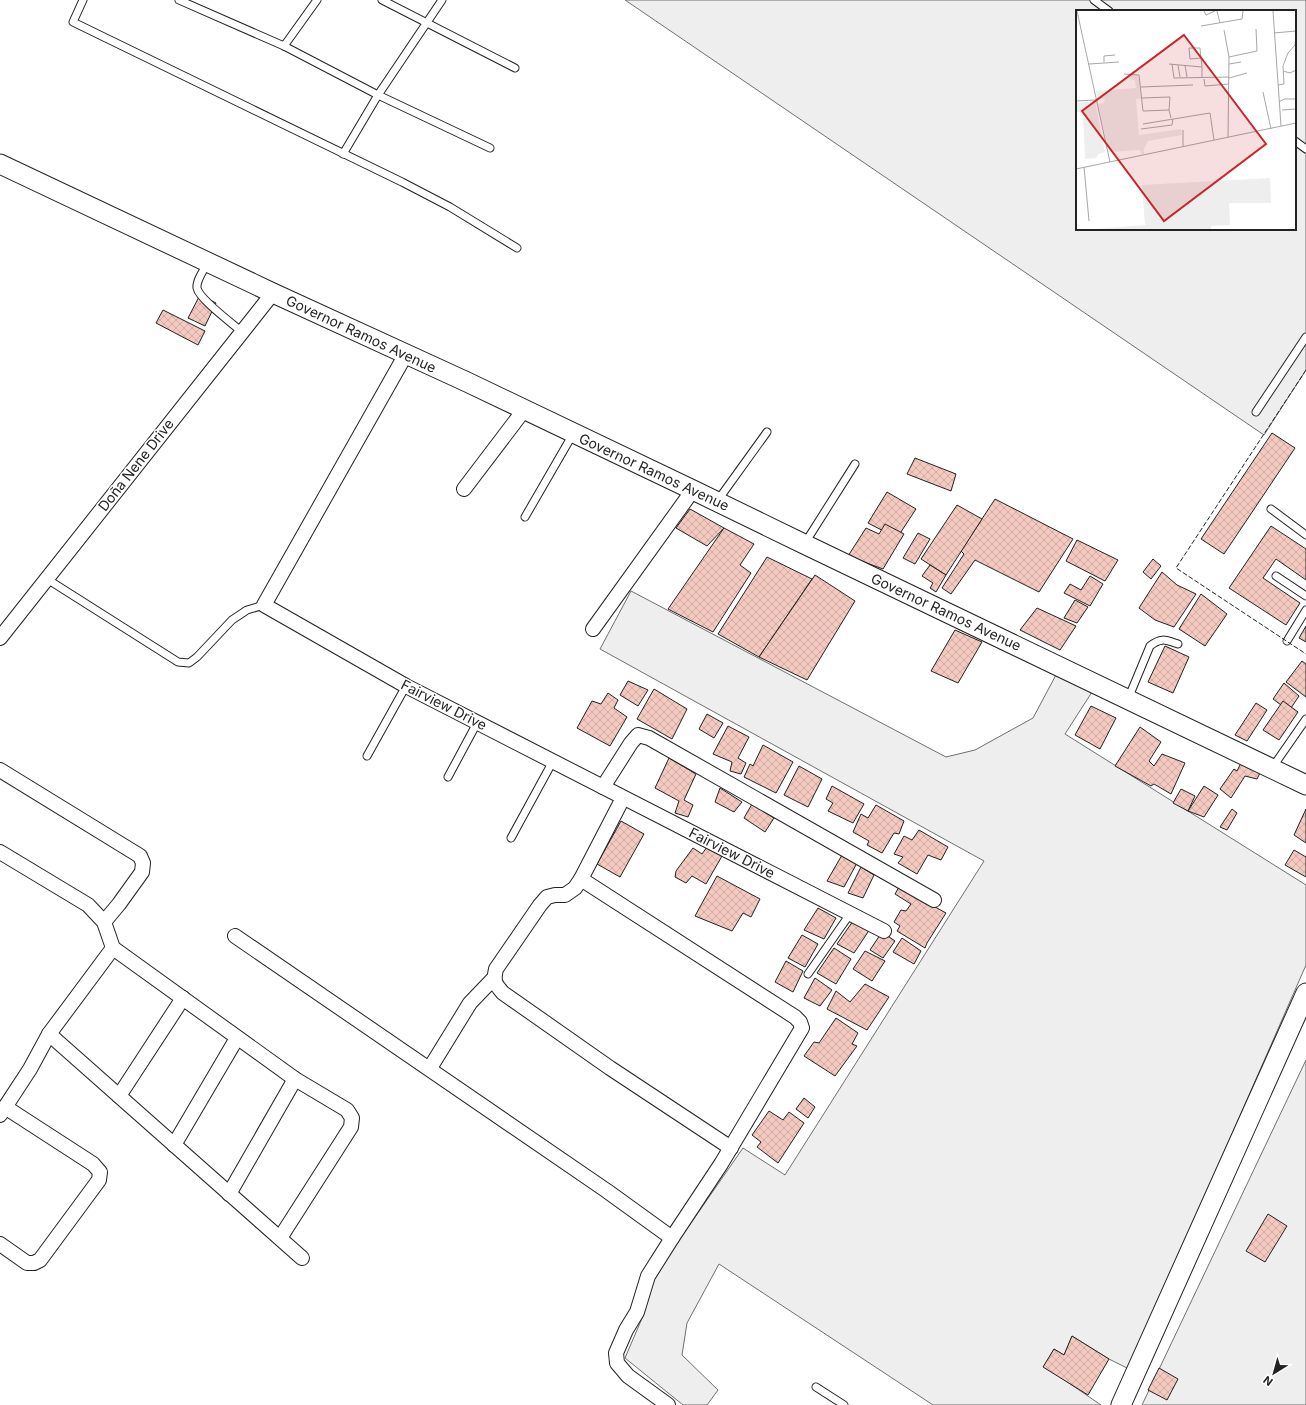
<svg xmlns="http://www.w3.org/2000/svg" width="1306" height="1405" viewBox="0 0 1306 1405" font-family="Inter,sans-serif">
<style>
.grass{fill:#eee;stroke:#6f6f6f;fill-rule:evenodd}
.building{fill:url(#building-cross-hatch);stroke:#222}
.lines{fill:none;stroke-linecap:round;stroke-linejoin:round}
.service-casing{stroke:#222;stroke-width:9}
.minor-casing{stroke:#222;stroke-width:16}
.secondary-casing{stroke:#222;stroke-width:21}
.service{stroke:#fff;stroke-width:7}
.minor{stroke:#fff;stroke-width:14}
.secondary{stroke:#fff;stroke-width:19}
.fence{stroke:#222;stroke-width:1;stroke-dasharray:5 2;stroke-linecap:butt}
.labels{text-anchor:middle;stroke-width:3;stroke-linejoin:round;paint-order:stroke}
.street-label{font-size:14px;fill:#222;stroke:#fff}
.inset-road{fill:none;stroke:#a7a7a7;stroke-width:1}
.view{fill:#c62828;fill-opacity:0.15;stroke:#c62828;stroke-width:2}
.inset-edge{fill:none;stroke:#222;stroke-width:2}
</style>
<defs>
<pattern id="building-cross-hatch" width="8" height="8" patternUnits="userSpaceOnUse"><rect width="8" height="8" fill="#f3c9c0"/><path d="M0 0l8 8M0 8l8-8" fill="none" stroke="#d0aca5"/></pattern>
</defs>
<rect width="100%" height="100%" fill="#fff"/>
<!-- grass -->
<g class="grass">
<path d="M625 0H1306V370L1264 435ZM1077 11H1295V229H1077Z"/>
<polygon points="631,591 946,757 975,750 1033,718 1057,673 1092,692 1065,734 1306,885 1306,965 1129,1369 1109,1359 1072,1336 1064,1355 1054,1349 1044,1366 1101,1405 933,1405 719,1264 687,1323 682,1355 718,1390 707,1405 683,1405 625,1358 643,1316 653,1282 677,1243 743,1148 785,1175 984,861 600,649"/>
<polygon points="1306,1060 1306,1405 1142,1405"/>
</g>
<!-- building -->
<g class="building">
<polygon points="200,295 216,303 205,326 188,318"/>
<polygon points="163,310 205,331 198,345 156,323"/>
<polygon points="1272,433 1295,448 1224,554 1201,539"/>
<polygon points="915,458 956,474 951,491 907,474"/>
<polygon points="887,492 916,509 897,538 868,523"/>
<polygon points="995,499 1073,539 1039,592 975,560 951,594 942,588 964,554 961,551"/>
<polygon points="957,505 982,519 946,575 921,559"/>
<polygon points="690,509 724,528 707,546 676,528"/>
<polygon points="885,524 904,534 883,569 848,556 866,528 879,534"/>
<polygon points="1271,526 1306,549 1306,580 1276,559 1263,578 1300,603 1286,625 1229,588"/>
<polygon points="724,528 754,544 740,565 751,573 713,632 668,609"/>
<polygon points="918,533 930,539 915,564 903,558"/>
<polygon points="1077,540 1118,560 1105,581 1066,561"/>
<polygon points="767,557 812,579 759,657 718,634"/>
<polygon points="1153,559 1161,566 1151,579 1143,572"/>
<polygon points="930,565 946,575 936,592 930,588 933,583 922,576"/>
<polygon points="1162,572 1177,585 1196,594 1174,627 1155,620 1139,608"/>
<polygon points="815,575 855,601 807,680 759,657"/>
<polygon points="1090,576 1103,584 1090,606 1064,593 1070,584 1081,590"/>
<polygon points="1201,594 1227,614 1205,646 1179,629"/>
<polygon points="1075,600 1088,607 1077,623 1064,618"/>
<polygon points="1037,608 1076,626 1060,650 1020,630"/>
<polygon points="1306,626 1306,642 1299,638"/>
<polygon points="955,630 982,642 958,683 931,671"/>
<polygon points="1165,646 1189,657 1173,693 1148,682"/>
<polygon points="1302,661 1306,664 1306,697 1286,682"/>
<polygon points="628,681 648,690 638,706 620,695"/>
<polygon points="1284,683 1299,696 1289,711 1273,699"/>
<polygon points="654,689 687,709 672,739 637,719"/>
<polygon points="608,693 618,700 614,708 627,717 610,746 577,728 592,701 601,704"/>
<polygon points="1283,701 1298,712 1279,740 1263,730"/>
<polygon points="1256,703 1267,710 1247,741 1235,735"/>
<polygon points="1091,706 1116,718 1100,749 1075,735"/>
<polygon points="707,714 723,723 714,738 699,729"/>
<polygon points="728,726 749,737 738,758 746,763 741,774 730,771 732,762 713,754"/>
<polygon points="1140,727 1161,742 1149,761 1154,766 1162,754 1185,763 1171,794 1154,784 1151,786 1115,766"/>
<polygon points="763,745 793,762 776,793 744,777 750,764 753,766"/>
<polygon points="669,758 696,774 684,800 693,805 688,817 675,813 679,801 655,788"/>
<polygon points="1241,763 1260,773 1257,779 1245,776 1231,798 1220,789 1234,769 1237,771"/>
<polygon points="799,766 822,779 808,807 784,795"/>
<polygon points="832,786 864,804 853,823 828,811 833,803 826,799"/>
<polygon points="1204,786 1218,795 1204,817 1188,811"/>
<polygon points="720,788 742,802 734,812 715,802"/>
<polygon points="1181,789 1195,796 1188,811 1173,803"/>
<polygon points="752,804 774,818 765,832 744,818"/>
<polygon points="876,805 904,821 899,834 894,833 882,853 867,845 869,841 853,832 861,814 868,818"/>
<polygon points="1232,809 1237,813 1227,830 1220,827"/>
<polygon points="1306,809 1306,843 1294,835"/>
<polygon points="621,821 644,834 620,877 597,864"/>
<polygon points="919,830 948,847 941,860 928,855 917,874 898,863 903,857 894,854 904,836 912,840"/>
<polygon points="707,847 722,856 706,884 692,876 686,883 675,877 676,871 693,848 702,854"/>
<polygon points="1294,850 1306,857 1306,877 1285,865"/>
<polygon points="842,855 857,863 844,887 827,881"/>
<polygon points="861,867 874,875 863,898 848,893"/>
<polygon points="717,876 760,899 751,917 743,913 732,931 695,916"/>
<polygon points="899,887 946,913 927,943 925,948 897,931 900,926 894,922 901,910 906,911 911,904 895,894"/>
<polygon points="818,908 836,918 824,939 804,930"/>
<polygon points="853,921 870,929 854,953 837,944"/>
<polygon points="882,932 895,941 883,958 870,950"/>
<polygon points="802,935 818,944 805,967 788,958"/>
<polygon points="902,938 921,951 914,964 893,952"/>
<polygon points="834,948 851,959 836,984 817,973"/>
<polygon points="865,951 885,961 872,981 853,969"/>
<polygon points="786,961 803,971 793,992 775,982"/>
<polygon points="815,978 832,990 820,1006 804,998"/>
<polygon points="865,984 889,997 867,1030 827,1009 836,991 850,1002"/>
<polygon points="836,1018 858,1033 852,1044 857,1046 835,1076 804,1056 814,1042 819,1043"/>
<polygon points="804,1098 815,1107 808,1118 796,1109"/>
<polygon points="769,1111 783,1120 789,1112 804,1123 778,1163 757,1147 761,1142 752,1135"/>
<polygon points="1268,1214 1287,1226 1265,1262 1246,1251"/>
<polygon points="1072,1336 1109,1359 1088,1395 1043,1367 1054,1349 1064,1355"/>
<polygon points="1159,1368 1178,1379 1167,1400 1148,1390"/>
</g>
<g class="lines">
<defs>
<g id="service">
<polyline points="83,0 73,22 402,182 450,207 517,248"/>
<polyline points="179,0 284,46 378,95 490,148"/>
<polyline points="382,0 515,68"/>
<polyline points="1094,0 1109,11"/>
<polyline points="284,46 317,0"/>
<polyline points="1295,141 1306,149"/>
<polyline points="343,154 378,95 442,0"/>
<path d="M208 262C204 270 196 280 197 288 199 299 233 324 242 332"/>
<polyline points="1256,412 1306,337"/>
<polyline points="718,500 767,432"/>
<polyline points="1271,509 1306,535"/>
<polyline points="525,517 573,434"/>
<polyline points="805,543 855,464"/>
<polyline points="1276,576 1306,596"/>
<polyline points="47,579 178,662 189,663 197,657 232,620 247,610 264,605"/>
<polyline points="1287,641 1306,610"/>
<path d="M1128 699 1150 646C1161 637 1166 640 1178 644"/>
<polyline points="367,756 406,686"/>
<polyline points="1272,768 1306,719"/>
<polyline points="448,777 477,723"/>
<polyline points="511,838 553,761"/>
<polyline points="808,974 850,914"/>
<polyline points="816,1387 844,1405"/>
</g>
<g id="minor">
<polyline points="406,354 264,605 406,686 884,931"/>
<polyline points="464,489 524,410"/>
<polyline points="593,629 693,490"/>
<polyline points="0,638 273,293"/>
<polyline points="0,770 140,856 143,863 142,872 119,904 104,922"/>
<polyline points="603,787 631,743 638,735 649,738 934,900"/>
<polyline points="623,798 581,879 795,1017 800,1022 802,1028 721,1164 672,1238 648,1276 637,1312 626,1330 616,1353 617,1363 628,1376 668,1405"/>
<polyline points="0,852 88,905 104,922 113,948 295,1079 347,1110 352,1118 351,1127 280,1238"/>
<path d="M581 879 575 888 565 895H555L547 897 540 905 496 969C493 982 495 984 503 993L610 1068 731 1148"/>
<polyline points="235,936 607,1191 672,1238"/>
<polyline points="49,1034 302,1258"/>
<polyline points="430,1068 470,1003 494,978"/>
<polyline points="119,1096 183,998"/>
<polyline points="0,1115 30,1069 49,1034 113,948"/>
<polyline points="174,1145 237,1038"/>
<polyline points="229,1194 295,1079"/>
<polyline points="0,1244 27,1263 34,1263 40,1260 99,1180 100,1172 93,1164 5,1107"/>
</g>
<g id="secondary">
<polyline points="0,164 273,293 467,382 693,490 804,544 1306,785"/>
<polyline points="1121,1405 1306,993"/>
</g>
</defs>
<!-- service casing -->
<use href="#service" class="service-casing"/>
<!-- minor casing -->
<use href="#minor" class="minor-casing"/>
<!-- secondary casing -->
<use href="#secondary" class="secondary-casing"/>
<!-- service -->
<use href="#service" class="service"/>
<!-- minor -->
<use href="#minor" class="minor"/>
<!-- secondary -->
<use href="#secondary" class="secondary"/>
<!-- fence -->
<polyline class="fence" points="1306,370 1176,568 1306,654"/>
</g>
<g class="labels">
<!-- street labels -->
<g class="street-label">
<text transform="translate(361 334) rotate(25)" y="5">Governor Ramos Avenue</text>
<text transform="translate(136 465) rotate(-52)" y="5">Doña Nene Drive</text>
<text transform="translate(654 472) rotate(25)" y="5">Governor Ramos Avenue</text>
<text transform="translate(946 612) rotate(25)" y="5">Governor Ramos Avenue</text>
<text transform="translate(444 705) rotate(27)" y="5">Fairview Drive</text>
<text transform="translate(732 853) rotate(27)" y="5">Fairview Drive</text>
</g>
</g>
<!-- overview -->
<g transform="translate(1076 10)">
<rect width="220" height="220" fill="#fff"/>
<path d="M53 65H62L63 69 65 88 60 89 63 125 105 119 106 125 72 131 68 139V144H65L64 140 33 142 22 94 28 93 29 89H21L20 81 60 78 59 71 53 68ZM19 91 29 142 22 144 20 148 9 149 7 104 0 101V96L1 93ZM194 168 195 193H153L154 215 135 216V219H19L69 215 66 175Z" fill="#eee"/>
<path class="inset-road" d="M1 1 34 152M128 1 130 5 139 1M141 1 144 13M197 1 205 116M125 16 166 9 167 1M148 20 153 47 152 127M198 23 220 21M153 47 181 41 180 19M125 48 114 49 113 38H124V39L126 57V67M28 52V46L39 45M13 54 43 52M93 54 126 57M96 54 98 68 153 67M153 54 165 52M102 55 104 67M109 55 111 67M207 61 214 63 220 60M48 64 63 65 67 101 93 100 95 108M153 68 171 63M128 69 129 76 153 74M202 75 208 74 207 56 212 43 219 35 220 25M65 77 117 75M187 82 195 119M66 88 94 87 93 100M0 91 20 90M203 92 208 89H220M206 100 220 99M67 114 134 103 138 130M65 119 96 115 97 109M107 120V137M8 157 13 211M0 159 220 113"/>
<path class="view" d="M108 25 190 134 88 211 6 101Z"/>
<rect width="220" height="220" class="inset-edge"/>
</g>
<!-- north arrow -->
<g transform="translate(1274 1373) rotate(217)" stroke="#ffffff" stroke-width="3" paint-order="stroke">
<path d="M0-3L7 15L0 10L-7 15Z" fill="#222222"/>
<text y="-6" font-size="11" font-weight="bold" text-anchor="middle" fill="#222222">N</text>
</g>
</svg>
